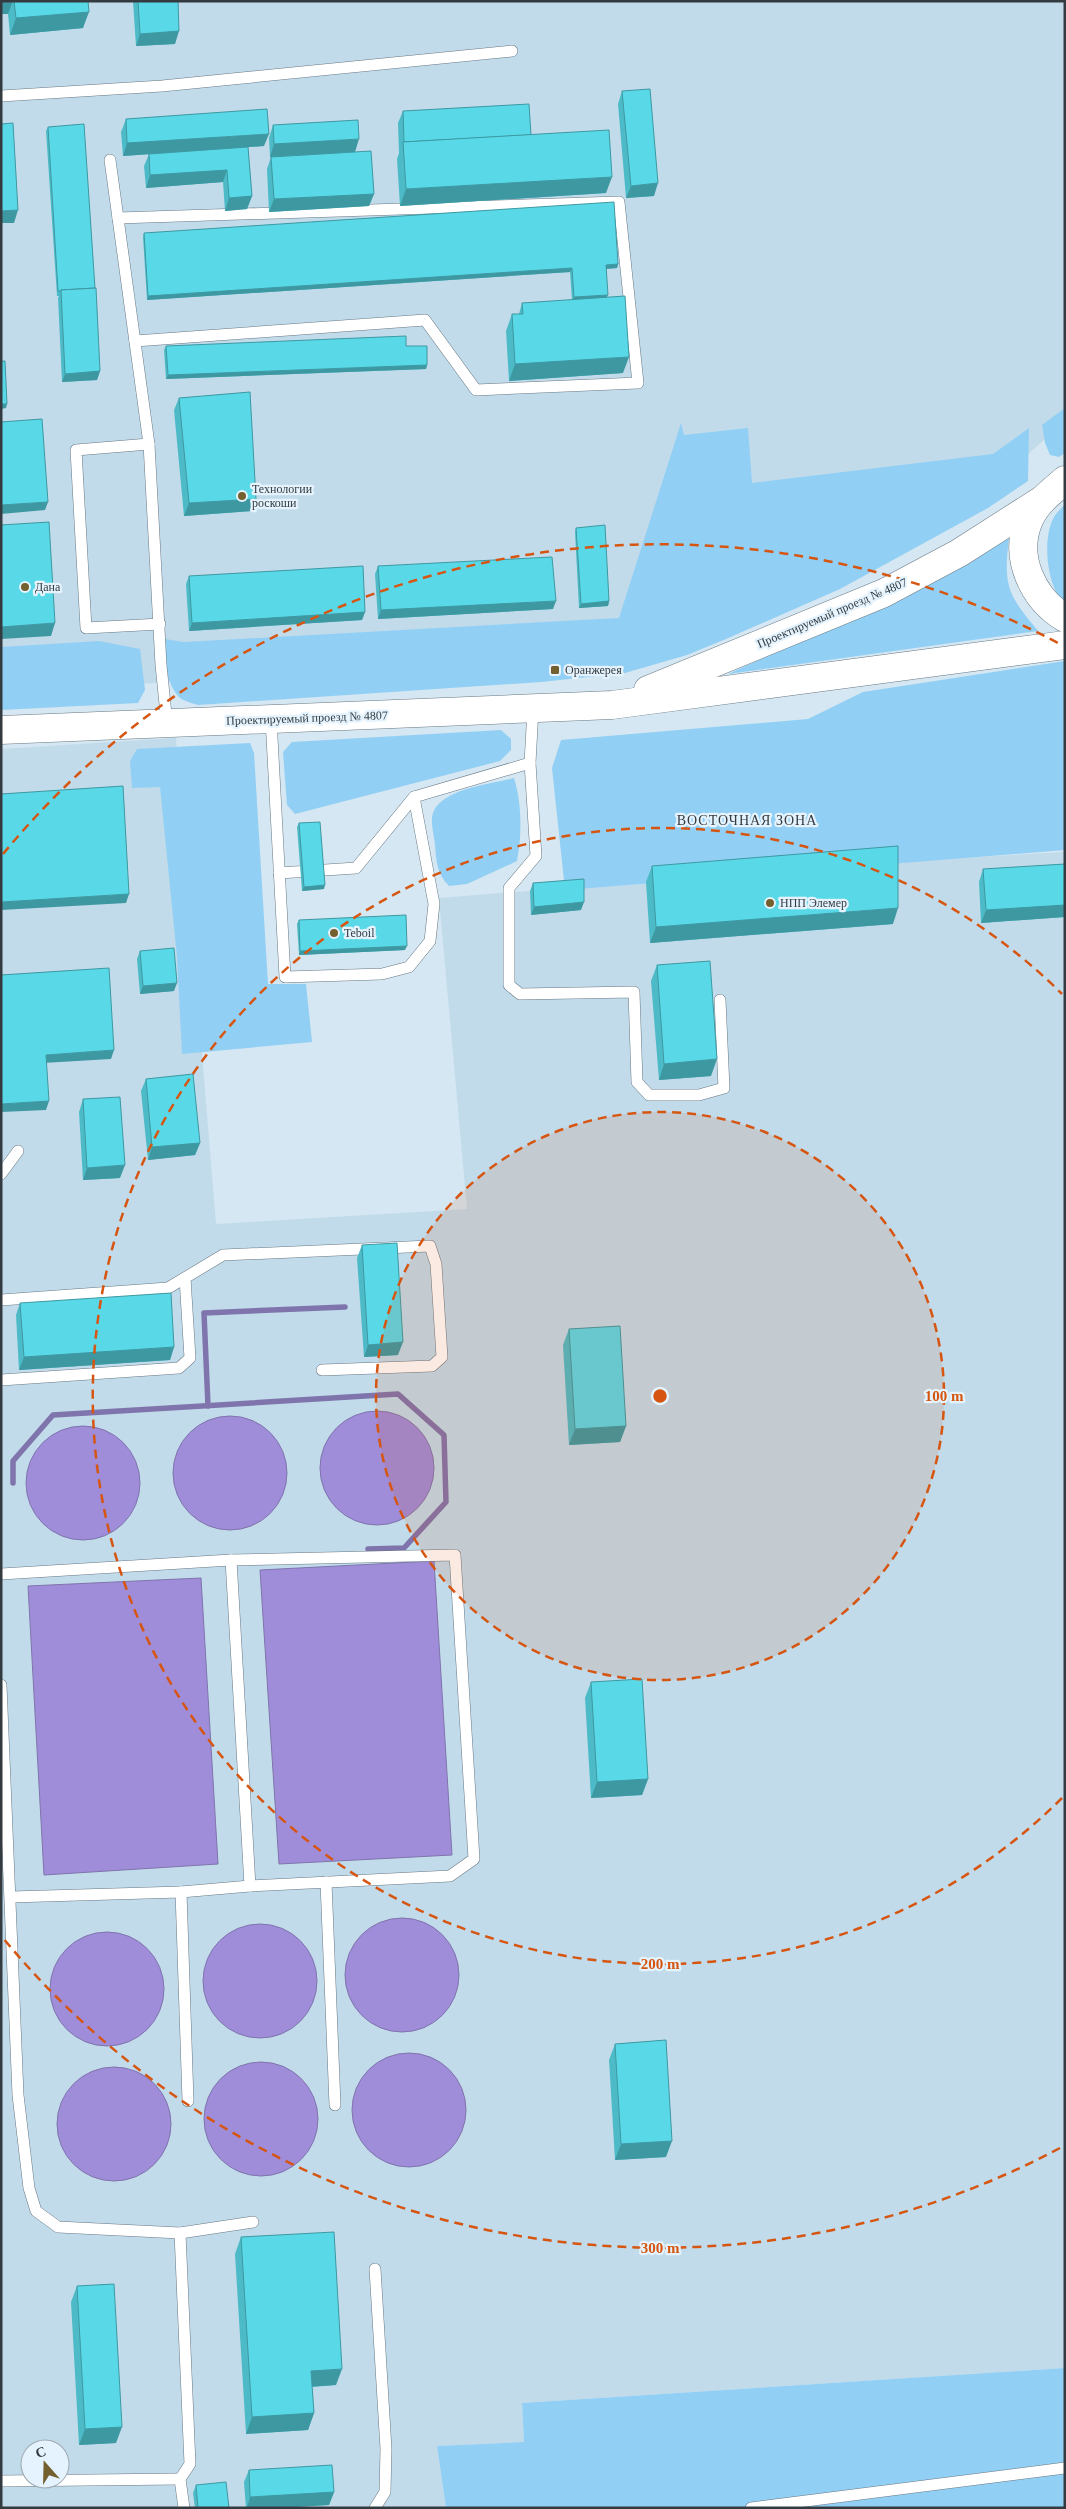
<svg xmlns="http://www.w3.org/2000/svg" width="1066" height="2509" viewBox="0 0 1066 2509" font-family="'Times New Roman',serif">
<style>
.built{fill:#c1dbeb;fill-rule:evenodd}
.green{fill:#92cff4}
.water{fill:#9f8dda;stroke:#7f74ac}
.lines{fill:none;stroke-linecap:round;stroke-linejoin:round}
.stream{stroke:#7f74ac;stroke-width:5.5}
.service-casing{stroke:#687883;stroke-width:12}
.secondary-casing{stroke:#687883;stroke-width:29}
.service{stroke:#fff;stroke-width:11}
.secondary{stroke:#fff;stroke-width:28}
.wall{fill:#4dbbc7}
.shaded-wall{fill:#3e98a2}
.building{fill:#59d9e7;stroke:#3e98a2}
.ring{fill:none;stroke:#d65611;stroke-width:2.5;stroke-dasharray:9 6}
.poi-dot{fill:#745f2e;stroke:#e4f3fd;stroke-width:2}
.labels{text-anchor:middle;stroke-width:4.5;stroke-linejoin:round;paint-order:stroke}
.poi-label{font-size:12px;fill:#343b40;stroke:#e4f3fd;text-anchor:start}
.street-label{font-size:12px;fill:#343b40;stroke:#e4f3fd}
.neighbourhood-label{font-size:14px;letter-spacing:1px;fill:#343b40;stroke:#e4f3fd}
.centre{fill:#d65611;stroke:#e4f3fd;stroke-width:2.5}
.ring-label{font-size:15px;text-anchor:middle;font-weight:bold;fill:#d65611;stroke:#e4f3fd;stroke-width:4.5;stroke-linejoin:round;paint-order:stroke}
</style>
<rect width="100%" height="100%" fill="#d4e7f2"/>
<!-- built -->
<g class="built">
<polygon points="1,1 1065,1 1065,421 998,481 707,605 498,658 1,694"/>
<path d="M176 738 216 1224 467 1209 439 898 892 862 1065 852V2368L522 2403 524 2442 437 2446 446 2508H1V749ZM30 2449H60V2479H30Z"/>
</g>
<!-- green -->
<g class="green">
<polygon points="1065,408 1065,453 1059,457 1050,455 1045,443 1042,425"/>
<path d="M681 423 684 435 748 428 752 483 993 454 1029 428 1028 481 988 508 840 589 726 639 687 655 625 673 541 682 198 705C192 703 183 701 179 697 165 682 165 658 165 639L184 642 619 618Z"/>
<path d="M1065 504V604C1047 588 1042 541 1053 519 1055 514 1061 509 1065 504Z"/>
<path d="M1009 538C1003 586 1008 595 1038 631L728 674 919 588Z"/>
<polygon points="99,641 140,649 145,690 138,703 1,710 1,647"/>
<polygon points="1065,661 1065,850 565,890 552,768 561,740 808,719 863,692"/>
<polygon points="501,730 511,739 511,750 500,761 295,814 287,805 283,752 292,742"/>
<polygon points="250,743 254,753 268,984 306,984 312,1042 182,1054 177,957 160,787 132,788 130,761 137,749"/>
<path d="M514 778C522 803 522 836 517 861L467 884 449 886C437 874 436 861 435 844 434 835 430 821 433 813 441 789 491 784 514 778Z"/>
<polygon points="1065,2368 1065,2508 446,2508 437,2446 524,2442 522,2403"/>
</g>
<!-- water -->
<g class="water">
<circle cx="377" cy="1468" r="57"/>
<circle cx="230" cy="1473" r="57"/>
<circle cx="83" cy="1483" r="57"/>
<polygon points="434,1561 452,1855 279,1864 260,1570"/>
<polygon points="201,1578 218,1864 44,1875 28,1586"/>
<circle cx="402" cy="1975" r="57"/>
<circle cx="260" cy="1981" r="57"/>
<circle cx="107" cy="1989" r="57"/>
<circle cx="409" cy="2110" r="57"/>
<circle cx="261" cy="2119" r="57"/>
<circle cx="114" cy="2124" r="57"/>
</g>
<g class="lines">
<!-- stream -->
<g class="stream">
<polyline points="208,1406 204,1313 345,1307"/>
<polyline points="13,1483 13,1461 53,1415 398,1394 444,1435 446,1502 404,1548 368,1549"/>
</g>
<defs>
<g id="service">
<polyline points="1,96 162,86 512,51"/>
<polyline points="110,160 149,444 161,665 167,724"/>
<polyline points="118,218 619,202 638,383 476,390 425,320 135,341"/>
<polyline points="149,444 76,450 86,628 160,624"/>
<polyline points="533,709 530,763 536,856 509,888 509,985 520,994 634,992 637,1082 649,1095 699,1095 724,1088 720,1000"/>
<polyline points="271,719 285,977 382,974 409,967 430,941 434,904 414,797 530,763"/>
<polyline points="279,873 356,868 414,797"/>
<polyline points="1,1174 18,1151"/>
<polyline points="1,1300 168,1288 223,1255 430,1246 436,1264 442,1357 432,1366 322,1370"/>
<polyline points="1,1380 179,1368 190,1358 185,1278"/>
<polyline points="231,1560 250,1886"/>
<polyline points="1,1574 231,1560 455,1555 474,1859 450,1876 250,1886 181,1892"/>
<polyline points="1,1685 18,2095 29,2188 36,2211 58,2227 180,2233 253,2222"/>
<polyline points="326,1882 335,2105"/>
<polyline points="11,1897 181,1892 188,2101"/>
<polyline points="180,2233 190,2464 180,2479 184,2508"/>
<polyline points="375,2269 386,2449 385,2492 375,2508"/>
<polyline points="1,2481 180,2479"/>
<polyline points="751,2508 1065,2468"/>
</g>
<g id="secondary">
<path d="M1065 480C1051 492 1036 503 1029 520 1013 557 1033 599 1065 618"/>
<polyline points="648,690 884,593 959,553 1042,500"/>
<polyline points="1,730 612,705 1065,645"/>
</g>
</defs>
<!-- service casing -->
<use href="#service" class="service-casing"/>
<!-- secondary casing -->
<use href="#secondary" class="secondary-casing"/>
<!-- service -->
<use href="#service" class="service"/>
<!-- secondary -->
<use href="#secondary" class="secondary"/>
</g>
<!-- wall -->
<g class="wall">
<polygon points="1,1 88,1 83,28 10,35 8,14"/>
<polygon points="133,1 178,1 175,44 136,46"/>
<polygon points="622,91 654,196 626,198 618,104"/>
<polygon points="403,111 531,135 606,193 400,206 397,159 399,153 398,123"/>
<polygon points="126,119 264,146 123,156 121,132"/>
<polygon points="273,125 355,152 374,194 369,206 269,212 267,169 271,157 270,157 269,138"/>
<polygon points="48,127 100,371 97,380 62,382 58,298 59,296 57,296 46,131"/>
<polygon points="248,147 252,196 247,209 225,211 223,182 146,188 144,166 149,154"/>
<polygon points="144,233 618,264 617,268 606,269 607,297 623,373 509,381 506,331 512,314 519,314 522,303 572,300 570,272 147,300 143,237"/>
<polygon points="166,346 406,346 427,365 426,369 166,379 164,350"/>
<polygon points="179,398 256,499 252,511 184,516 174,410"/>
<polygon points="576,528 609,601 608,606 579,608 575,532"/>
<polygon points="378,566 553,609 378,619 375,574"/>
<polygon points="189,576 365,612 362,620 189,631 186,584"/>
<polygon points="299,823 324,889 302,891 297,827"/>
<polygon points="1065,864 1065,917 981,923 979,882 983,869"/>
<polygon points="652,866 893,924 650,943 646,882"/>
<polygon points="533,883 581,910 531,915 530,891"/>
<polygon points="299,920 405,950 299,955 297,924"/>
<polygon points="140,951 174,991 140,994 137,959"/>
<polygon points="657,965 711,1076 659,1080 651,981"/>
<polygon points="146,1079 200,1143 195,1155 148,1160 141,1091"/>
<polygon points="83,1099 120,1178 83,1180 79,1112"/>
<polygon points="362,1245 398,1355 364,1357 357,1258"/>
<polygon points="20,1303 174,1347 170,1360 19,1370 16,1315"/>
<polygon points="569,1329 626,1426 620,1442 569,1445 563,1345"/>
<polygon points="591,1682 648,1779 642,1795 591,1798 585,1698"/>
<polygon points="615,2044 666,2157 615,2160 609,2060"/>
<polygon points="241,2237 336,2385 312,2387 314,2413 308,2430 246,2434 235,2254"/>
<polygon points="77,2286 116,2443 79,2445 71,2302"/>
<polygon points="249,2470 334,2492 329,2505 278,2508 246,2508 244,2482"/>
<polygon points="196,2485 229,2508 195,2508 193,2493"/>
</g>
<!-- shaded-wall -->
<g class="shaded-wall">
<polygon points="1,1 13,1 8,14 1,14"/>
<polygon points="89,12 83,28 10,35 16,18"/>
<polygon points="179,31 175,44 136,46 140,34"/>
<polygon points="269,134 264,146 123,156 127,143"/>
<polygon points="359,139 355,152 270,157 274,144"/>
<polygon points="227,170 223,182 146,188 150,175"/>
<polygon points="612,177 606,193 400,206 406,189"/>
<polygon points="658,183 654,196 626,198 631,186"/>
<polygon points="374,194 369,206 269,212 274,199"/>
<polygon points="252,196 247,209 225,211 229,198"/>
<polygon points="18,210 14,223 1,223 1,211"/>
<polygon points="618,264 617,268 604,269 606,265"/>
<polygon points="572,268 570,272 147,300 148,296"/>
<polygon points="608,295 606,299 572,301 574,297"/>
<polygon points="629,357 623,373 509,381 515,364"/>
<polygon points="427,365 426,369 166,379 168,375"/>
<polygon points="100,371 97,380 62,382 65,374"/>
<polygon points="1,404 7,404 6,408 1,409"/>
<polygon points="256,499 252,511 184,516 189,503"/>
<polygon points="48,502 45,510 1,514 1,505"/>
<polygon points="556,601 553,609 378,619 381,610"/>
<polygon points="609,601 608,606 579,608 581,604"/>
<polygon points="365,612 362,620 189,631 192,623"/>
<polygon points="55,623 51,636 1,639 1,627"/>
<polygon points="325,885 324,889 302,891 304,887"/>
<polygon points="129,894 126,903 1,910 1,902"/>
<polygon points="584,902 581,910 531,915 534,907"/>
<polygon points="1065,905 1065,917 981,923 986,910"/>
<polygon points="898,908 893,924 650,943 656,927"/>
<polygon points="407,946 405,950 299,955 300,951"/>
<polygon points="177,983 174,991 140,994 143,986"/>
<polygon points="114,1050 111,1059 43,1063 46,1055"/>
<polygon points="717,1059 711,1076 659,1080 664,1064"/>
<polygon points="49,1101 46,1110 1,1112 1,1104"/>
<polygon points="200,1143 195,1155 148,1160 152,1147"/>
<polygon points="125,1165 120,1178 83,1180 87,1168"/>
<polygon points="403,1342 398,1355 364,1357 368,1345"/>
<polygon points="174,1347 170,1360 19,1370 24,1357"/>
<polygon points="626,1426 620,1442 569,1445 575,1429"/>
<polygon points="648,1779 642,1795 591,1798 597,1782"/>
<polygon points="672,2141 666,2157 615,2160 621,2144"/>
<polygon points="342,2369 336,2385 305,2387 311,2371"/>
<polygon points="314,2413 308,2430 246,2434 252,2417"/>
<polygon points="122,2427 116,2443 79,2445 85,2429"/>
<polygon points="334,2492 329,2505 278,2508 247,2508 250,2497"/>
</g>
<!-- building -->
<g class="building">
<polygon points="14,1 88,1 89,12 16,18"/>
<polygon points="138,1 178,1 179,31 140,34"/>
<polygon points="650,89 658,183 631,186 622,91"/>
<polygon points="529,104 531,135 404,142 403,111"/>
<polygon points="267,109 269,134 127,143 126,119"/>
<polygon points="358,120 359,139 274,144 273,125"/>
<polygon points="13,123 18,210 1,211 1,124"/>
<polygon points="84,124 95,288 61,290 60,291 58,291 48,127"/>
<polygon points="609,130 612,177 406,189 403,142"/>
<polygon points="248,147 252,196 229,198 227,170 150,175 149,154"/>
<polygon points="371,151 374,194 274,199 271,157"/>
<polygon points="614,202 618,264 606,265 608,295 574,297 572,268 148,296 144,233"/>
<polygon points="96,288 100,371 65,374 61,290"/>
<polygon points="625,296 629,357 515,364 512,314 523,314 522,303"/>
<polygon points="406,336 406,346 427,346 427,365 168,375 166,346"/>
<polygon points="1,361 5,361 7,404 1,404"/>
<polygon points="250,392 256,499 189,503 179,398"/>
<polygon points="42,419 48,502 1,505 1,422"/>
<polygon points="49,522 55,623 1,627 1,525"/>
<polygon points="605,525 609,601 581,604 576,528"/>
<polygon points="552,557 556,601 381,610 378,566"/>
<polygon points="363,566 365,612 192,623 189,576"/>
<polygon points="123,786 129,894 1,902 1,794"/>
<polygon points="320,822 325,885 304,887 299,823"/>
<polygon points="898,846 898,908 656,927 652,866"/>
<polygon points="1065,864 1065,905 986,910 983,869"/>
<polygon points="584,879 584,902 534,907 533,883"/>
<polygon points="406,915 407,946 300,951 299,920"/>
<polygon points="174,948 177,983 143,986 140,951"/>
<polygon points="710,961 717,1059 664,1064 657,965"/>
<polygon points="109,968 114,1050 46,1055 49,1101 1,1104 1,975"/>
<polygon points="193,1074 200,1143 152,1147 146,1079"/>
<polygon points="120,1097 125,1165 87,1168 83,1099"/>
<polygon points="397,1243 403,1342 368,1345 362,1245"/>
<polygon points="171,1293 174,1347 24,1357 20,1303"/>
<polygon points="620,1326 626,1426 575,1429 569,1329"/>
<polygon points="642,1679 648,1779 597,1782 591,1682"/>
<polygon points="666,2040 672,2141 621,2144 615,2044"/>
<polygon points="334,2232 342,2369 311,2371 314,2413 252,2417 241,2237"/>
<polygon points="114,2284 122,2427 85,2429 77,2286"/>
<polygon points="332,2465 334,2492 250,2497 249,2470"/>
<polygon points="226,2482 229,2508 198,2508 196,2485"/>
</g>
<!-- distance rings -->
<circle cx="660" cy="1396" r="284" fill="#d65611" fill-opacity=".12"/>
<g class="ring">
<circle cx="660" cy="1396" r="284"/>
<path d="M1062 1798A568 568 0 1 1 1062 994"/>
<path d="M1060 2148A852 852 0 0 1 3 1938M3 854A852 852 0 0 1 1060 644"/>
</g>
<!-- markers -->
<g class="poi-dot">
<circle cx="242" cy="496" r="5"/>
<circle cx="25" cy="587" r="5"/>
<rect x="550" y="665" width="10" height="10" rx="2.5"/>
<circle cx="770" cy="903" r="5"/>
<circle cx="334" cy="933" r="5"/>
</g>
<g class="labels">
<!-- poi labels -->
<g class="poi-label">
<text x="252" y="493">Технологии<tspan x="252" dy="14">роскоши</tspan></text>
<text x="35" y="591">Дана</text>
<text x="565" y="674">Оранжерея</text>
<text x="780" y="907">НПП Элемер</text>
<text x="344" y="937">Teboil</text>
</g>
<!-- street labels -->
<g class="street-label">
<text transform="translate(832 613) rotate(-23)" y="4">Проектируемый проезд № 4807</text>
<text transform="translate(307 718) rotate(-2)" y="4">Проектируемый проезд № 4807</text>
</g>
<!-- neighbourhood labels -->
<g class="neighbourhood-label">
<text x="747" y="825">ВОСТОЧНАЯ ЗОНА</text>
</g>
</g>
<circle cx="660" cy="1396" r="8" class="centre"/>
<g class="ring-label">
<text x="944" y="1401">100 m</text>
<text x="660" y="1969">200 m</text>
<text x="660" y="2253">300 m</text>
</g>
<!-- border -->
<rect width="1066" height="2509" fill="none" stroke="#343b40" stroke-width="5"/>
<!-- north arrow -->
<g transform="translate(45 2464) rotate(340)"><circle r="24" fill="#e4f3fd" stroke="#9ea9b1"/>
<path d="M0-4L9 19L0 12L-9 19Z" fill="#745f2e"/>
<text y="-8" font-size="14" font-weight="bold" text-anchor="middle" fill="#343b40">С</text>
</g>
</svg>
